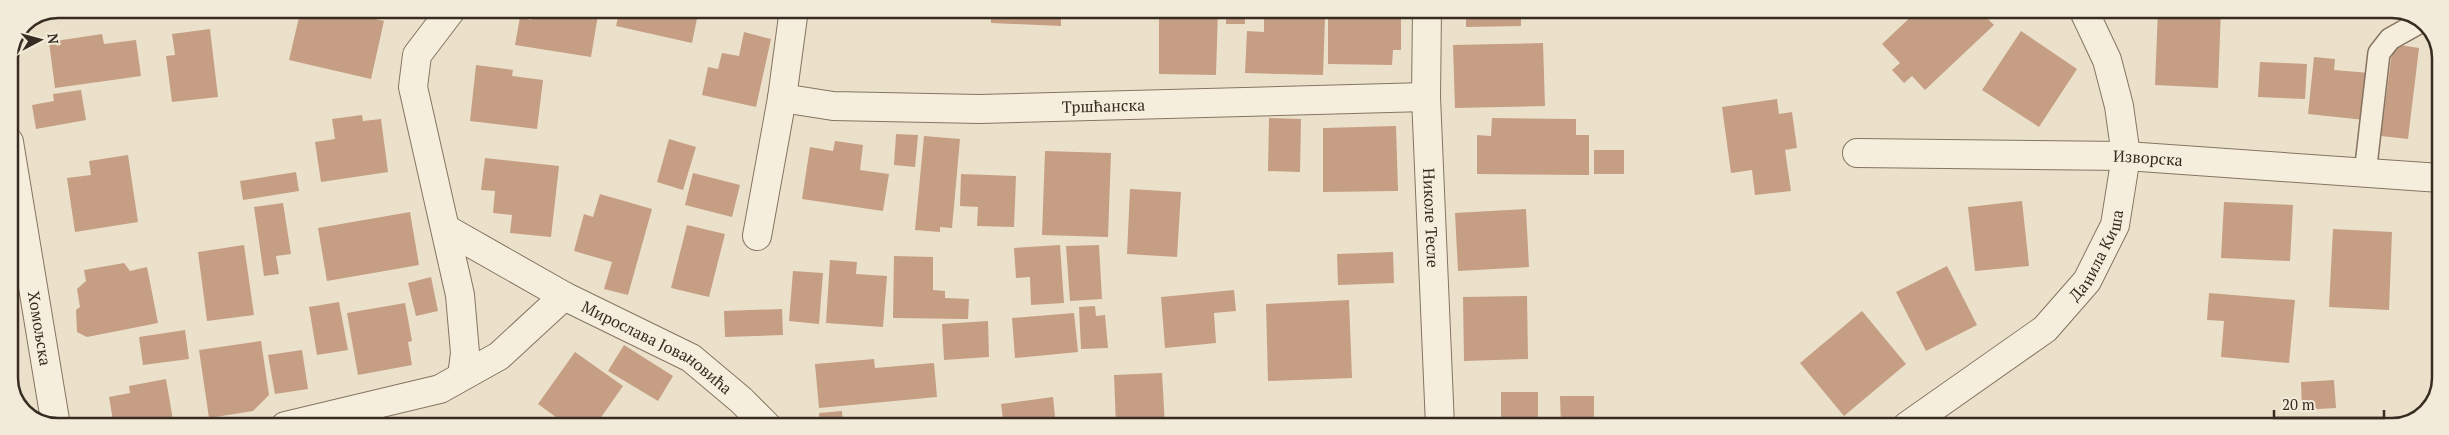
<svg xmlns="http://www.w3.org/2000/svg" width="2449" height="435" viewBox="0 0 2449 435" font-family="'PT Serif',serif">
<style>
.building{fill:#c59e84}
.lines{fill:none;stroke-linecap:round;stroke-linejoin:round}
.lane-casing{stroke:#867460;stroke-width:24}
.street-casing{stroke:#867460;stroke-width:30}
.lane{stroke:#f6eedd;stroke-width:21}
.street{stroke:#f6eedd;stroke-width:28}
.labels{text-anchor:middle;stroke-width:4;stroke-linejoin:round;paint-order:stroke}
.street-label{font-size:16px;fill:#382c22;stroke:#f3ebd9}
.rim{fill:none;stroke:#382c22;stroke-width:2.5}
</style>
<rect width="100%" height="100%" fill="#ebe1ca"/>
<!-- building -->
<g class="building">
<polygon points="58,9 70,9 70,10 47,14"/>
<polygon points="301,9 333,9 384,21 371,79 289,60"/>
<polygon points="533,9 599,9 591,57 515,45 520,17 531,20"/>
<polygon points="620,9 699,9 692,43 616,26"/>
<polygon points="763,9 781,9 780,13"/>
<polygon points="991,9 1061,9 1061,26 991,23"/>
<polygon points="1159,9 1218,9 1216,75 1159,74"/>
<rect x="1226" y="9" width="19" height="15"/>
<polygon points="1341,9 1401,9 1401,50 1393,50 1392,65 1328,64 1328,17 1341,18"/>
<polygon points="1466,9 1521,9 1521,26 1466,27"/>
<polygon points="1919,9 1982,9 1980,11 1994,25 1925,90 1912,76 1904,83 1892,70 1900,63 1882,44"/>
<polygon points="2158,9 2221,9 2218,88 2155,85"/>
<polygon points="1264,16 1325,18 1323,75 1245,73 1247,31 1264,32"/>
<polygon points="210,29 218,97 172,102 166,56 175,55 172,34"/>
<polygon points="2021,31 2077,69 2039,127 1982,90"/>
<polygon points="744,32 771,39 756,107 702,95 708,67 718,69 722,53 739,56"/>
<polygon points="102,34 104,44 136,40 141,76 55,88 49,42"/>
<polygon points="1543,43 1545,106 1455,108 1453,45"/>
<polygon points="2393,44 2419,48 2408,139 2381,136"/>
<polygon points="2314,57 2335,59 2334,70 2370,73 2365,120 2308,114"/>
<polygon points="2260,62 2307,64 2305,99 2258,97"/>
<polygon points="476,65 513,70 512,76 543,80 537,129 470,121"/>
<polygon points="81,90 86,120 36,129 32,105 54,101 53,94"/>
<polygon points="1777,99 1779,114 1792,112 1797,148 1785,150 1791,191 1755,195 1752,170 1731,173 1722,107"/>
<polygon points="362,115 363,121 381,119 388,172 321,182 315,142 335,139 332,119"/>
<polygon points="1269,118 1301,119 1300,172 1268,171"/>
<polygon points="1492,118 1576,119 1576,135 1589,135 1589,175 1477,174 1477,135 1491,136"/>
<polygon points="1396,126 1398,191 1323,192 1323,128"/>
<polygon points="896,134 918,135 915,167 894,165"/>
<polygon points="924,136 960,139 952,228 940,227 940,232 915,230"/>
<polygon points="669,139 696,147 683,190 657,182"/>
<polygon points="835,141 863,145 860,170 889,174 883,211 802,199 810,147 833,151"/>
<rect x="1594" y="150" width="30" height="24"/>
<polygon points="1045,151 1111,153 1108,237 1042,235"/>
<polygon points="128,155 138,222 75,232 67,178 91,175 89,161"/>
<polygon points="485,158 559,166 551,237 510,233 512,215 493,213 495,191 481,190"/>
<polygon points="296,172 299,191 243,200 240,181"/>
<polygon points="693,173 740,185 732,217 685,205"/>
<polygon points="961,174 1016,176 1014,227 977,226 978,207 960,206"/>
<polygon points="1130,189 1181,192 1177,257 1127,254"/>
<polygon points="600,194 652,209 628,295 604,289 612,262 574,251 584,214 593,217"/>
<polygon points="2022,201 2029,266 1975,271 1968,207"/>
<polygon points="2224,202 2293,205 2290,261 2221,258"/>
<polygon points="283,203 291,254 276,256 279,274 264,276 254,207"/>
<polygon points="1526,209 1529,267 1458,271 1455,213"/>
<polygon points="410,212 419,265 327,281 318,228"/>
<polygon points="687,225 725,234 709,297 671,288"/>
<polygon points="2333,229 2392,232 2389,310 2329,307"/>
<polygon points="244,245 254,315 207,321 198,252"/>
<polygon points="1060,245 1064,303 1031,305 1030,277 1016,278 1014,248"/>
<polygon points="1099,245 1102,299 1070,301 1066,246"/>
<polygon points="1393,252 1394,283 1338,285 1337,254"/>
<polygon points="894,256 933,257 933,290 945,291 945,298 969,299 968,319 893,318"/>
<polygon points="830,260 857,262 856,274 887,276 883,327 826,323"/>
<polygon points="124,263 130,271 147,267 158,323 87,337 77,332 76,310 80,307 77,289 86,281 84,270"/>
<polygon points="1947,266 1977,325 1926,351 1896,292"/>
<polygon points="793,271 823,273 819,324 789,321"/>
<polygon points="431,277 438,311 416,316 408,283"/>
<polygon points="1234,290 1236,311 1214,313 1216,343 1165,348 1161,297"/>
<polygon points="2209,293 2295,300 2289,363 2221,357 2224,321 2207,320"/>
<polygon points="1527,296 1528,359 1464,361 1463,297"/>
<polygon points="1349,300 1352,378 1268,381 1266,304"/>
<polygon points="339,302 348,350 317,355 309,307"/>
<polygon points="405,303 412,341 408,342 412,365 358,375 347,313"/>
<polygon points="1095,306 1096,316 1105,315 1108,348 1081,349 1079,307"/>
<polygon points="782,309 783,335 725,337 724,311"/>
<polygon points="1862,311 1906,364 1844,416 1800,363"/>
<polygon points="1074,313 1078,352 1015,358 1012,318"/>
<polygon points="988,321 989,357 944,360 942,324"/>
<polygon points="185,330 189,359 143,365 139,337"/>
<polygon points="261,341 269,395 253,411 209,418 199,350"/>
<polygon points="624,345 673,376 658,401 608,371"/>
<polygon points="302,350 308,389 275,394 268,355"/>
<polygon points="575,352 623,386 595,426 568,426 538,404"/>
<polygon points="874,359 875,368 934,363 937,397 819,408 815,364"/>
<polygon points="1162,373 1165,426 1116,426 1114,375"/>
<polygon points="166,379 174,426 114,426 109,397 130,393 129,386"/>
<polygon points="2334,380 2336,408 2302,410 2301,382"/>
<polygon points="1501,392 1538,392 1538,426 1463,426 1463,419 1501,419"/>
<polygon points="1560,396 1594,396 1594,426 1561,426"/>
<polygon points="1053,397 1056,426 1004,426 1001,404"/>
<polygon points="842,411 843,426 820,426 819,413"/>
</g>
<g class="lines">
<defs>
<polyline id="lane" points="2365,174 2379,53 2390,39 2422,21"/>
<g id="street">
<polyline points="452,9 417,55 413,87 460,295 465,353 462,376"/>
<path id="s1" d="M794 9 782 98 833 106 979 109 1426 97"/>
<path id="s2" d="M1427 9 1426 97 1440 426"/>
<path id="s3" d="M9 142 56 426"/>
<path id="s4" d="M1857 153 2126 156 2440 178"/>
<polyline points="446,229 564,296"/>
<polyline points="757,236 782,98"/>
<path id="s5" d="M285 426 440 389 499 356 564 296 691 358 741 400 767 426"/>
<path id="s6" d="M1907 426 2045 329 2087 281 2115 225 2126 156 2119 106 2107 60 2083 9"/>
</g>
</defs>
<!-- lane casing -->
<use href="#lane" class="lane-casing"/>
<!-- street casing -->
<use href="#street" class="street-casing"/>
<!-- lane -->
<use href="#lane" class="lane"/>
<!-- street -->
<use href="#street" class="street"/>
</g>
<g class="labels">
<!-- street labels -->
<g class="street-label">
<text dy="6" stroke="none"><textPath href="#s1" startOffset="412">Тршћанска</textPath></text>
<text dy="6" stroke="none"><textPath href="#s4" startOffset="291">Изворска</textPath></text>
<text dy="6" stroke="none"><textPath href="#s2" startOffset="209">Николе Тесле</textPath></text>
<text dy="6" stroke="none"><textPath href="#s6" startOffset="260">Данила Киша</textPath></text>
<text dy="6" stroke="none"><textPath href="#s3" startOffset="189">Хомољска</textPath></text>
<text dy="6" stroke="none"><textPath href="#s5" startOffset="422">Мирослава Јовановића</textPath></text>
</g>
</g>
<!-- crop -->
<path d="M0 0H2449V435H0ZM58 18H2392A40 40 0 0 1 2432 58V378A40 40 0 0 1 2392 418H58A40 40 0 0 1 18 378V58A40 40 0 0 1 58 18Z" fill="#f3ebd9" fill-rule="evenodd"/>
<path class="rim" d="M58 18H2392A40 40 0 0 1 2432 58V378A40 40 0 0 1 2392 418H58A40 40 0 0 1 18 378V58A40 40 0 0 1 58 18Z"/>
<!-- north arrow -->
<g transform="translate(40 40) rotate(84)" stroke="#f3ebd9" stroke-width="4" paint-order="stroke">
<path d="M0-4L9 19L0 12L-9 19Z" fill="#382c22"/>
<text y="-8" font-size="14" font-weight="bold" text-anchor="middle" fill="#382c22">N</text>
</g>
<!-- scale -->
<path d="M2274 410v8h110v-8" fill="none" stroke="#382c22" stroke-width="2.5"/>
<text x="2282" y="410" font-size="15" fill="#382c22" stroke="#f3ebd9" stroke-width="4" paint-order="stroke">20 m</text>
</svg>
